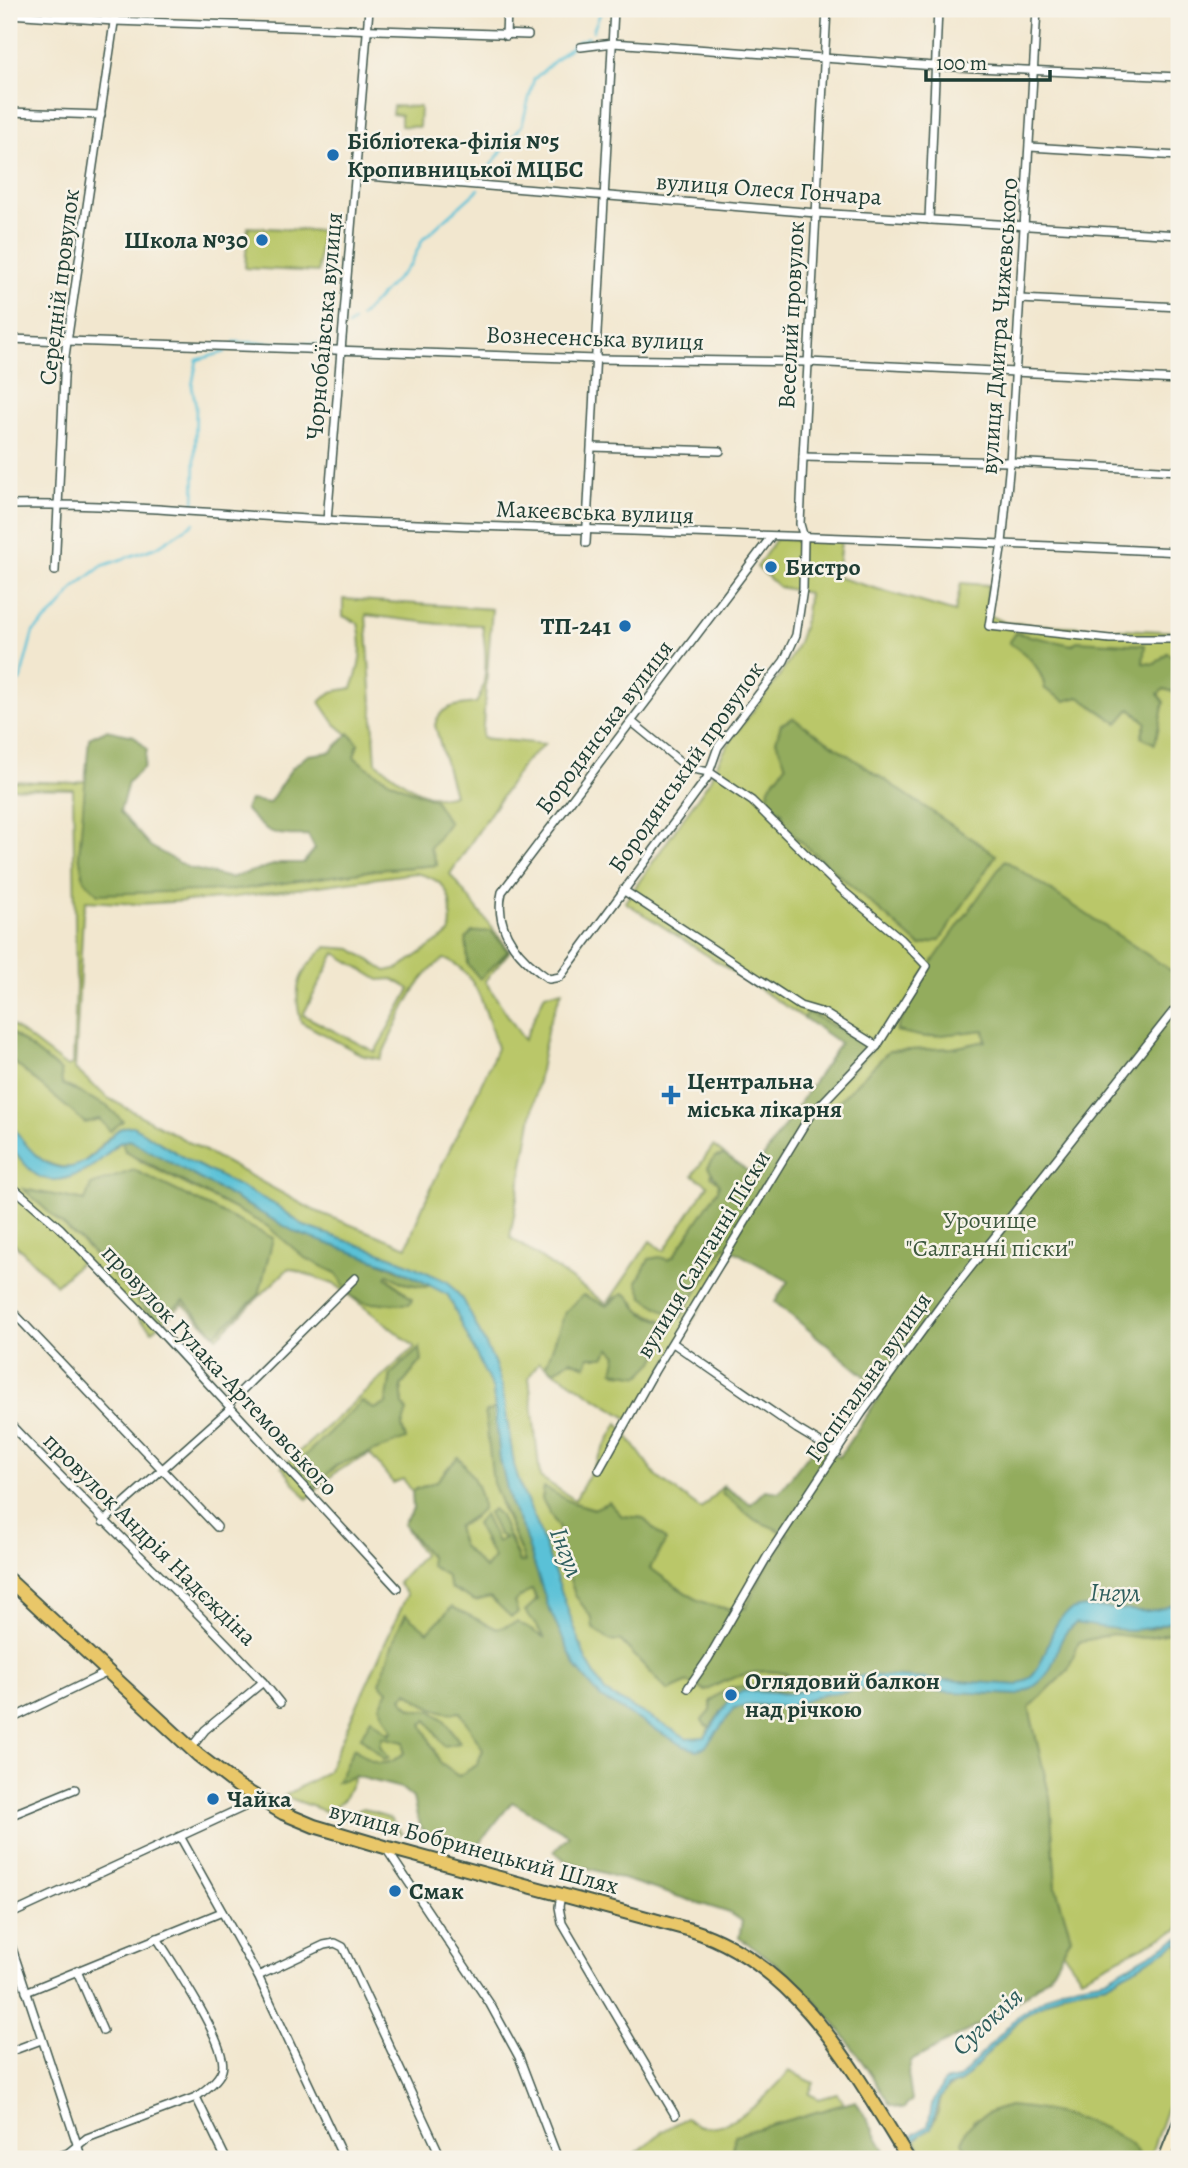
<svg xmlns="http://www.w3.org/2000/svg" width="1188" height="2168" viewBox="0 0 1188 2168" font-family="Alegreya,serif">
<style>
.green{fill:#bac769;stroke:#6c824e;stroke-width:2;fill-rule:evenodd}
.forest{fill:#93ac5d;stroke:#597448;stroke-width:2;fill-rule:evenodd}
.water{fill:#5ac1d7;stroke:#3c7f86;stroke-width:2}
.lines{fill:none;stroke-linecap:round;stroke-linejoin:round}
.stream{stroke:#5ac1d7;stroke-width:2.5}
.street-casing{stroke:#3f564b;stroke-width:10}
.secondary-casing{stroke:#3f564b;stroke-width:14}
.primary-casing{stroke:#3f564b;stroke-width:16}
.street{stroke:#fff;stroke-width:7}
.secondary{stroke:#f6e9c3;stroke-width:10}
.primary{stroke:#e9c769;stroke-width:12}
.poi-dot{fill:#1f6fb2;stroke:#f7f3e8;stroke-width:2.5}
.labels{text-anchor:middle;stroke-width:5;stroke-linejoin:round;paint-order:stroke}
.poi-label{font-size:24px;font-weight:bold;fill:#1f3d34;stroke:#f7f3e8;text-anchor:start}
.street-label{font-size:24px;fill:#1f3d34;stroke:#f7f3e8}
.park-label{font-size:24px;fill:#3e593f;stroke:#f7f3e8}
.water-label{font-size:26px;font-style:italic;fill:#2e5e5d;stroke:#f7f3e8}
</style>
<rect width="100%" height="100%" fill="#f7f3e8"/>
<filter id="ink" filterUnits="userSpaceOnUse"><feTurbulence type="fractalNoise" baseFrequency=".0143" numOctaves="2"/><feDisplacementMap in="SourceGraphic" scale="14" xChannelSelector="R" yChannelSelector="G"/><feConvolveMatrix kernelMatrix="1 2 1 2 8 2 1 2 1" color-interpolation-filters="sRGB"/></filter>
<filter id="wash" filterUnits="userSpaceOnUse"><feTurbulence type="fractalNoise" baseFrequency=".00686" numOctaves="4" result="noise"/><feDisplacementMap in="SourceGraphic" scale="28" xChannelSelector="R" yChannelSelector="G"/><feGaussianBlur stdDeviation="1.57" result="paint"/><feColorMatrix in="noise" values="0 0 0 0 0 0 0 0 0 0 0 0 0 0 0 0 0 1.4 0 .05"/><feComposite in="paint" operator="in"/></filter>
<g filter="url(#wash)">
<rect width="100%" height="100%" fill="#f2e7cf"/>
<!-- green -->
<g class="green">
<polygon points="393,106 420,107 419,127 401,126 401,115 392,114"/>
<polygon points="248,227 321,231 318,272 245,268"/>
<path d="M776 539 841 541 837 577 955 612 961 583 988 585 987 614 1006 623 1179 632V660L1167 653 1155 664 1143 663 1144 645H1072L1016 634C1024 654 1042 667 1045 689L1065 701 1079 697 1117 723 1129 709 1146 722 1154 743 1164 703 1157 694 1164 689 1174 692 1179 680V1003L944 949 921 978 924 1037 984 1030 986 1041 953 1048 889 1051 836 1104 826 1108 819 1101 873 1047 808 1012 804 1018 625 902 710 780C736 710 806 677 808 593L779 587 757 567ZM783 755 920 946 785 826 782 812 776 808 781 772 786 765Z"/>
<path d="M343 599 492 609 482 738 545 744 524 763 450 874 510 951 485 981 524 1040 545 994 562 991 548 1026 510 1237 607 1304 650 1241 664 1251 708 1185 693 1175 713 1146 725 1155 715 1157 711 1176 719 1183 718 1190 674 1256 668 1260 681 1317 725 1246 734 1251 632 1421 539 1362 529 1377 540 1477 575 1500 618 1423 657 1477 701 1509 723 1486 722 1493 755 1520 789 1534 764 1570 746 1608C707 1614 680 1589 650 1568L643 1518 622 1516 570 1502 544 1487 542 1499 559 1529 560 1548 575 1595 592 1618 621 1641 668 1691 688 1682 706 1691C728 1677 762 1666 787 1674L788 1680C771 1685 748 1689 730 1687L711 1710 705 1725 710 1727 705 1737 687 1738 605 1692 586 1660 535 1519 522 1491 514 1465 502 1387 494 1362 464 1301 448 1282 393 1257 304 1226 276 1205 191 1162 133 1126C112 1125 98 1153 82 1163 55 1180 13 1144 9 1118 6 1099 9 1077 9 1058L34 1078 76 1090 61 1084V1071L9 1031V1023L67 1067 73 1065 76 987 73 789 9 788V781L75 783 88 780 79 855 179 890H236L375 870 437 865 429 848 434 799C406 790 377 777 354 757L358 743 335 724 320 702 331 692 352 688C361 666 364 646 358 623L343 616ZM366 615 439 624 482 625C486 648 489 683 476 703 458 705 440 705 435 725L454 795C427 805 396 777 376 762ZM415 873C452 880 453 901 450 933L399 968 386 971 352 949 326 947C299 971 292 987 301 1022L364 1056 380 1059C397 1026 412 979 444 959 478 969 487 1017 497 1048 470 1116 431 1177 407 1247L313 1210 108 1098 75 1069 83 913 86 901 138 904 221 899ZM335 953 379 980 393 979 410 989 375 1052 303 1015ZM615 1297 635 1302 638 1309 662 1320 640 1375 616 1373 617 1355 610 1348 589 1357 586 1366 570 1360 556 1370 546 1366Z"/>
<path d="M122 1141 125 1151 143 1163 268 1226 305 1258 336 1273 352 1297 366 1303 410 1304 412 1299 386 1276 388 1274 403 1283 425 1287 431 1284 448 1295 483 1365 493 1390 495 1409 485 1413 501 1506 525 1562 520 1563 510 1538 489 1513 498 1534 506 1538 497 1543 491 1532 483 1541 495 1558 484 1570 462 1545 457 1527 474 1518 449 1466 437 1481 412 1491 403 1479 393 1483 370 1454 337 1471 307 1499 282 1467 415 1347 336 1285 289 1268 217 1337 183 1304 152 1331 83 1260 56 1285 9 1238V1145L36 1175 85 1172ZM25 1190 86 1201 219 1214 272 1238 259 1295 184 1301 84 1244ZM422 1360 401 1386 403 1404 407 1411C391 1459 372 1443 337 1466 328 1472 321 1483 313 1490L305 1477 292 1468 374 1409 386 1404 391 1374Z"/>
<path d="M403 1524 430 1557 431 1566 446 1575 451 1588 475 1601 490 1597 514 1602 532 1588 547 1639 497 1629 452 1607 428 1632 405 1615 388 1691 393 1731 361 1737 384 1759 380 1746 382 1737 404 1742V1753C382 1772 374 1764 354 1748L338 1781 355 1776 344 1799 328 1812 284 1796 327 1772 407 1595 398 1583 423 1555Z"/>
<polygon points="1179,1631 1179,1929 1081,1977 1063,1952 1071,1937 1056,1888 1050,1798 1029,1708 1068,1670 1079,1642 1112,1634 1144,1638"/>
<path d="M407 1692C420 1703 443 1716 460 1712L483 1750 477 1765 458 1776 440 1763 422 1724 427 1720 460 1742 444 1720 430 1710C417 1711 408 1710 402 1698Z"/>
<polygon points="363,1808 390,1818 403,1834 343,1818"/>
<path d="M1179 1943V2073L1149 2159 996 2110 973 2120 966 2152 974 2159 940 2157 924 2159 915 2139C920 2134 929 2129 933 2123 945 2106 932 2092 960 2083L1021 2018 1065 1991 1106 1984Z"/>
<path d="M789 2071 814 2083 809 2094 819 2099 837 2094 844 2104 736 2135 733 2151 715 2159H629L663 2131 686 2118C718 2147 770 2096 789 2071Z"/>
</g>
<!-- forest -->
<g class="forest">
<path d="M1016 633 1072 645 1077 641 1145 645 1143 663 1155 664 1167 653 1179 660V680L1174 692 1164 689 1158 694 1164 702 1155 744 1141 737 1146 722 1130 709 1118 723 1079 697 1065 701 1045 689C1042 668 1028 654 1009 643Z"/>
<polygon points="793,718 996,855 940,940 920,946 793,835 785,826 782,812 767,804 769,787 786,765 776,741 781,724"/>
<path d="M106 730 134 736 147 749 144 767 128 782 120 812 150 846 189 868 230 878 280 863H303L315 849 308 835C275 836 267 835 245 809L250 800 269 803 292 768 308 755 331 752 349 733 358 743 354 757C377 777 406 790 434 799L449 823 430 848 437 865 375 870 236 890 98 894 84 880 79 855 89 738Z"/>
<path d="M1005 860 1179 976 1174 1000 1179 1003V1603C1169 1606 1158 1611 1148 1611 1127 1613 1083 1601 1068 1612 1043 1629 1052 1670 1018 1685L900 1677 821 1684 789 1694 770 1690 731 1698 710 1727 705 1725 702 1720 711 1710V1701C730 1680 762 1687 788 1680L787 1674C762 1666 728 1677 706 1691L688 1682 668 1691 621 1641 609 1640 593 1628 592 1618 575 1595 560 1548 559 1529 542 1499 544 1487 571 1502 594 1509 609 1502 622 1516 643 1518 666 1541 650 1568C680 1589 707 1614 746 1608L764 1570 788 1534 755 1520 722 1493 723 1486 751 1504 765 1490 779 1492 816 1445 839 1457 883 1391 775 1302 788 1281 725 1246 681 1317 675 1318 643 1297 637 1282 649 1259 660 1257 668 1260 674 1256 718 1190 719 1183 708 1167 715 1157 725 1155 752 1174 840 1043 804 1018 808 1012 874 1048 820 1102 826 1108 836 1104 889 1051 953 1048 986 1041 984 1030 924 1037 896 1031 921 978Z"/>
<polygon points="491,931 508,951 480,979 468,964 466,939 472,932"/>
<polygon points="9,1031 61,1071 62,1084 107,1106 123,1121 110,1131 99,1119 85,1123 9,1058"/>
<polygon points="130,1140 297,1233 360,1254 431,1284 426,1287 403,1283 388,1274 386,1277 412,1299 410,1304 366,1303 352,1297 336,1273 305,1258 267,1226 125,1151 122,1141"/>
<polygon points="134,1170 273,1238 259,1295 215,1334 184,1301 156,1321 84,1244 23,1189 85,1201 91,1185"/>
<path d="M623 1293C633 1297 631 1302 638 1309 647 1320 664 1316 671 1329L654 1362 640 1376 613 1371 617 1355 610 1348 604 1357H589L586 1366 570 1360 555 1371 546 1366 565 1312 583 1295 607 1306Z"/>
<polygon points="420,1348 422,1360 401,1386 403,1404 407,1411 402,1427 406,1439 335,1466 313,1490 305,1477 292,1468 362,1401 374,1409 386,1404 391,1374"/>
<path d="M495 1409 500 1459 511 1505 523 1530 548 1606 576 1667 601 1698 684 1746 696 1750 705 1747 735 1708 751 1704 787 1707 822 1695 865 1688 1019 1695C1030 1681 1064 1630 1076 1623L1152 1629 1179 1618V1631L1144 1638 1112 1634 1079 1642 1068 1670 1029 1708 1050 1798 1056 1888 1071 1937 1049 1976 1007 2010 911 2061 908 2074 912 2100 903 2109 890 2105C849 2038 807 1979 739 1938L742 1921 730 1913 566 1861 554 1851 569 1835 512 1802 474 1850 431 1839 419 1825 413 1798 401 1788 355 1776 337 1782 354 1748C371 1764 385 1770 404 1753V1742L382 1737 380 1746 389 1757 384 1759 361 1737 371 1718 389 1734 393 1731 380 1706 388 1691 380 1683 397 1631 406 1614 428 1632 452 1607 497 1629 517 1622 545 1638 525 1611 537 1600 532 1589 514 1602 518 1613 511 1617 490 1597 475 1601 451 1588 446 1575 431 1566 430 1557 403 1524 413 1509 412 1491 437 1481 458 1457C470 1471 483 1491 482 1510L457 1527 462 1545 485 1569 494 1558 476 1524 484 1515 497 1542 505 1538 498 1534 488 1513 493 1509 499 1514 519 1562H525L493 1483 485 1412ZM408 1692C420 1703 444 1716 460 1712L483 1750 477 1765 458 1776 440 1763 422 1724 427 1720 444 1746 460 1743 444 1720 430 1710C417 1711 408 1710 402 1698Z"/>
<polygon points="856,2101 890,2159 715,2159 733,2151 735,2135"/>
<path d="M1009 2106C1048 2109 1122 2123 1142 2159H974L962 2142C966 2119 989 2112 1009 2106Z"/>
</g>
<!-- water -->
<g class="water">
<path d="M9 1120C30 1155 60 1190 98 1150 109 1140 116 1125 133 1126L191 1162 276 1205 304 1226 393 1257 448 1282 464 1301 494 1362 502 1387 514 1465 522 1491 535 1519 586 1660 605 1692 687 1738 705 1737 731 1698 743 1691 789 1694 866 1675 1018 1685C1052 1670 1043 1628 1068 1612 1084 1601 1127 1613 1148 1611 1158 1611 1169 1606 1179 1603V1618C1137 1636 1119 1630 1076 1623 1059 1633 1058 1655 1049 1671 1042 1683 1030 1689 1019 1695L865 1688 822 1695 787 1707 751 1704 735 1708 705 1747 697 1750 684 1746 601 1698 576 1667 548 1606 523 1530 511 1505 500 1459 493 1390 448 1295 395 1267 297 1233 130 1140C116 1141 113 1149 104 1157 88 1172 55 1189 35 1174 25 1166 17 1154 9 1145Z"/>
<polygon points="1179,1938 1179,1943 1106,1984 1065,1991 1021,2018 960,2083 947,2087 939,2101 931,2128 915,2139 908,2159 903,2159 914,2134 928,2126 932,2105 944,2082 958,2079 1019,2015 1063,1987 1105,1979"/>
</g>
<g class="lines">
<!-- stream -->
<g class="stream">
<polyline points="593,31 602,9"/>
<polyline points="484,181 484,174 522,125 534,79 575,43 589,37"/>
<polyline points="360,317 410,265 423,239 479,189"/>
<polyline points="348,326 353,322"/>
<polyline points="234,342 320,344 329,338"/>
<polyline points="194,508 196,406 192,386 197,360 225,352"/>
<polyline points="9,687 20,681 33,632 60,607 75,587 102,566 157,547 194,523"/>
</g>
</g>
</g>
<g filter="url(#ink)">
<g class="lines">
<defs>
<g id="street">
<polyline points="1037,9 1010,462 1002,543 989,626 1110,639 1179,639"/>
<polyline points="1158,9 1179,10"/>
<polyline points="9,14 114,21 528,35"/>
<polyline points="506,36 507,9"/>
<polyline points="581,47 613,43 934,66 1179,77"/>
<polyline points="9,112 101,115"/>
<polyline points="1030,147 1179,156"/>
<polyline points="356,175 816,213 1179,235"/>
<polyline points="929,220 938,9"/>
<polyline points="1020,299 1179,307"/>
<polyline points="9,339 597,359 808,362 1179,380"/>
<polyline points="592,447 720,451"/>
<polyline points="803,457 1010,462 1179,471"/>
<path d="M9 505C136 503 264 519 391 523 654 533 917 538 1179 552"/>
<polyline points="327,521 369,9"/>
<path d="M770 538 502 892C493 930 520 959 549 979L560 977 707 778 718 747 784 661 796 635 803 589 804 538 800 524 803 457 827 9"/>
<polyline points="586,543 614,9"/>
<polyline points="55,571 65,356 116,9"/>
<polyline points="623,890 800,1006 824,1013 877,1046"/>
<polyline points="9,1184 60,1228 157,1328 397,1588"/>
<polyline points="9,1308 217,1527"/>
<polyline points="673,1343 797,1429 837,1453"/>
<polyline points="228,1404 355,1278"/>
<path d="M9 1423C92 1511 181 1593 263 1682L205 1730 191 1748"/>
<polyline points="599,1470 654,1372 809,1117 877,1046 927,966 901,939 842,890 752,801 709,772 688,768 632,722"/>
<polyline points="103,1522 231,1408"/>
<polyline points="263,1682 280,1703"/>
<polyline points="688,1688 708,1659 767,1557 862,1413 944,1301 1179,1004"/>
<polyline points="9,1720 108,1672"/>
<polyline points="9,1816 75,1789"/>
<polyline points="181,1838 258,1976 344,2159"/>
<polyline points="385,1847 490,2004 519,2057 558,2159"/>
<polyline points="561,1894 559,1907 562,1923 675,2115"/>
<polyline points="9,1915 259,1800"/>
<path d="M157 1938C171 1961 230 2047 222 2070 218 2081 205 2090 196 2097L226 2159"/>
<polyline points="9,1939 82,2159"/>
<polyline points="77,1971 103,2031"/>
<polyline points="258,1976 324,1945 335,1943 343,1947 442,2159"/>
<polyline points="26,1992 222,1912"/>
<polyline points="9,2052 41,2040"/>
<polyline points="51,2159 68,2153 87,2138 196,2097"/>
</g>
<polyline id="secondary" points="1164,2159 1179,2121"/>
<path id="primary" d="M9 1580 198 1755 238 1786 283 1813 314 1826 385 1847 691 1930C797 1963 854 2071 908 2159"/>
</defs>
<!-- street casing -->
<use href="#street" class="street-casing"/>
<!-- secondary casing -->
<use href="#secondary" class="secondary-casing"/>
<!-- primary casing -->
<use href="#primary" class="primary-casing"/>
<!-- street -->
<use href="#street" class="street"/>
<!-- secondary -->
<use href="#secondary" class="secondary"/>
<!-- primary -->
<use href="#primary" class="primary"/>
</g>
</g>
<!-- markers -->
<g class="poi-dot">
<circle cx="333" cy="155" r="7"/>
<circle cx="262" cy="240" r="7"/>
<circle cx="771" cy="567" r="7"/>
<circle cx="625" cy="626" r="7"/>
<path d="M667.5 1084.5h7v7h7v7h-7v7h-7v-7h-7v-7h7z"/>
<circle cx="731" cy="1695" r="7"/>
<circle cx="213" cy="1799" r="7"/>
<circle cx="395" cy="1891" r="7"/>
</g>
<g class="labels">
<!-- poi labels -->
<g class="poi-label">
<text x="347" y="149">Бібліотека-філія №5<tspan x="347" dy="28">Кропивницької МЦБС</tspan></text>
<text x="248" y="248" text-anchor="end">Школа №30</text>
<text x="785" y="575">Бистро</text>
<text x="611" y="634" text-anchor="end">ТП-241</text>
<text x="687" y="1089">Центральна<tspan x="687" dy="28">міська лікарня</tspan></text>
<text x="745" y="1689">Оглядовий балкон<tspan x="745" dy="28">над річкою</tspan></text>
<text x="227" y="1807">Чайка</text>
<text x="409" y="1899">Смак</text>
</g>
<!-- street labels -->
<g class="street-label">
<text transform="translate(769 189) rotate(4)" y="8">вулиця Олеся Гончара</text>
<text transform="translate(59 287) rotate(-83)" y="8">Середній провулок</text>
<text transform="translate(791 315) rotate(-87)" y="8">Веселий провулок</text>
<text transform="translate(324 326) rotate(-85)" y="8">Чорнобаївська вулиця</text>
<text transform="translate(999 326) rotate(-86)" y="8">вулиця Дмитра Чижевського</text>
<text transform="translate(595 338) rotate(2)" y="8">Вознесенська вулиця</text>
<text transform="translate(595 512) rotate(2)" y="8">Макеєвська вулиця</text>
<text transform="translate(604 727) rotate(-53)" y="8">Бородянська вулиця</text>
<text transform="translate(686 767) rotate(-55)" y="8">Бородянський провулок</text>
<text transform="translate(703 1254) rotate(-59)" y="8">вулиця Салганні Піски</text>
<text transform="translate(220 1370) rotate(47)" y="8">провулок Гулака-Артемовського</text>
<text transform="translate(868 1377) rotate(-55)" y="8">Госпітальна вулиця</text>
<text transform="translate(150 1539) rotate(45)" y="8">провулок Андрія Надєждіна</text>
<text transform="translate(474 1848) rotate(15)" y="8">вулиця Бобринецький Шлях</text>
</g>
<!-- park labels -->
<g class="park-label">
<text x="990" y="1228">Урочище<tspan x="990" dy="28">"Салганні піски"</tspan></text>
</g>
<!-- water labels -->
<g class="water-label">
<text transform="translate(567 1552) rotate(69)" y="9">Інгул</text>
<text transform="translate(1115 1592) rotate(1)" y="9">Інгул</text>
<text transform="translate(987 2021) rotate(-43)" y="9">Сугоклія</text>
</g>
</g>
<!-- margin -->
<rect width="1188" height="2168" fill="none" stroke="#f7f3e8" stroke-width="35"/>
<!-- scale -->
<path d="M926 70v10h124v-10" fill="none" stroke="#1f3d34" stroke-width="3.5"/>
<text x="936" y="70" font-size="21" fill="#1f3d34" stroke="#f7f3e8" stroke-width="5" paint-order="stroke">100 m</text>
</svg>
